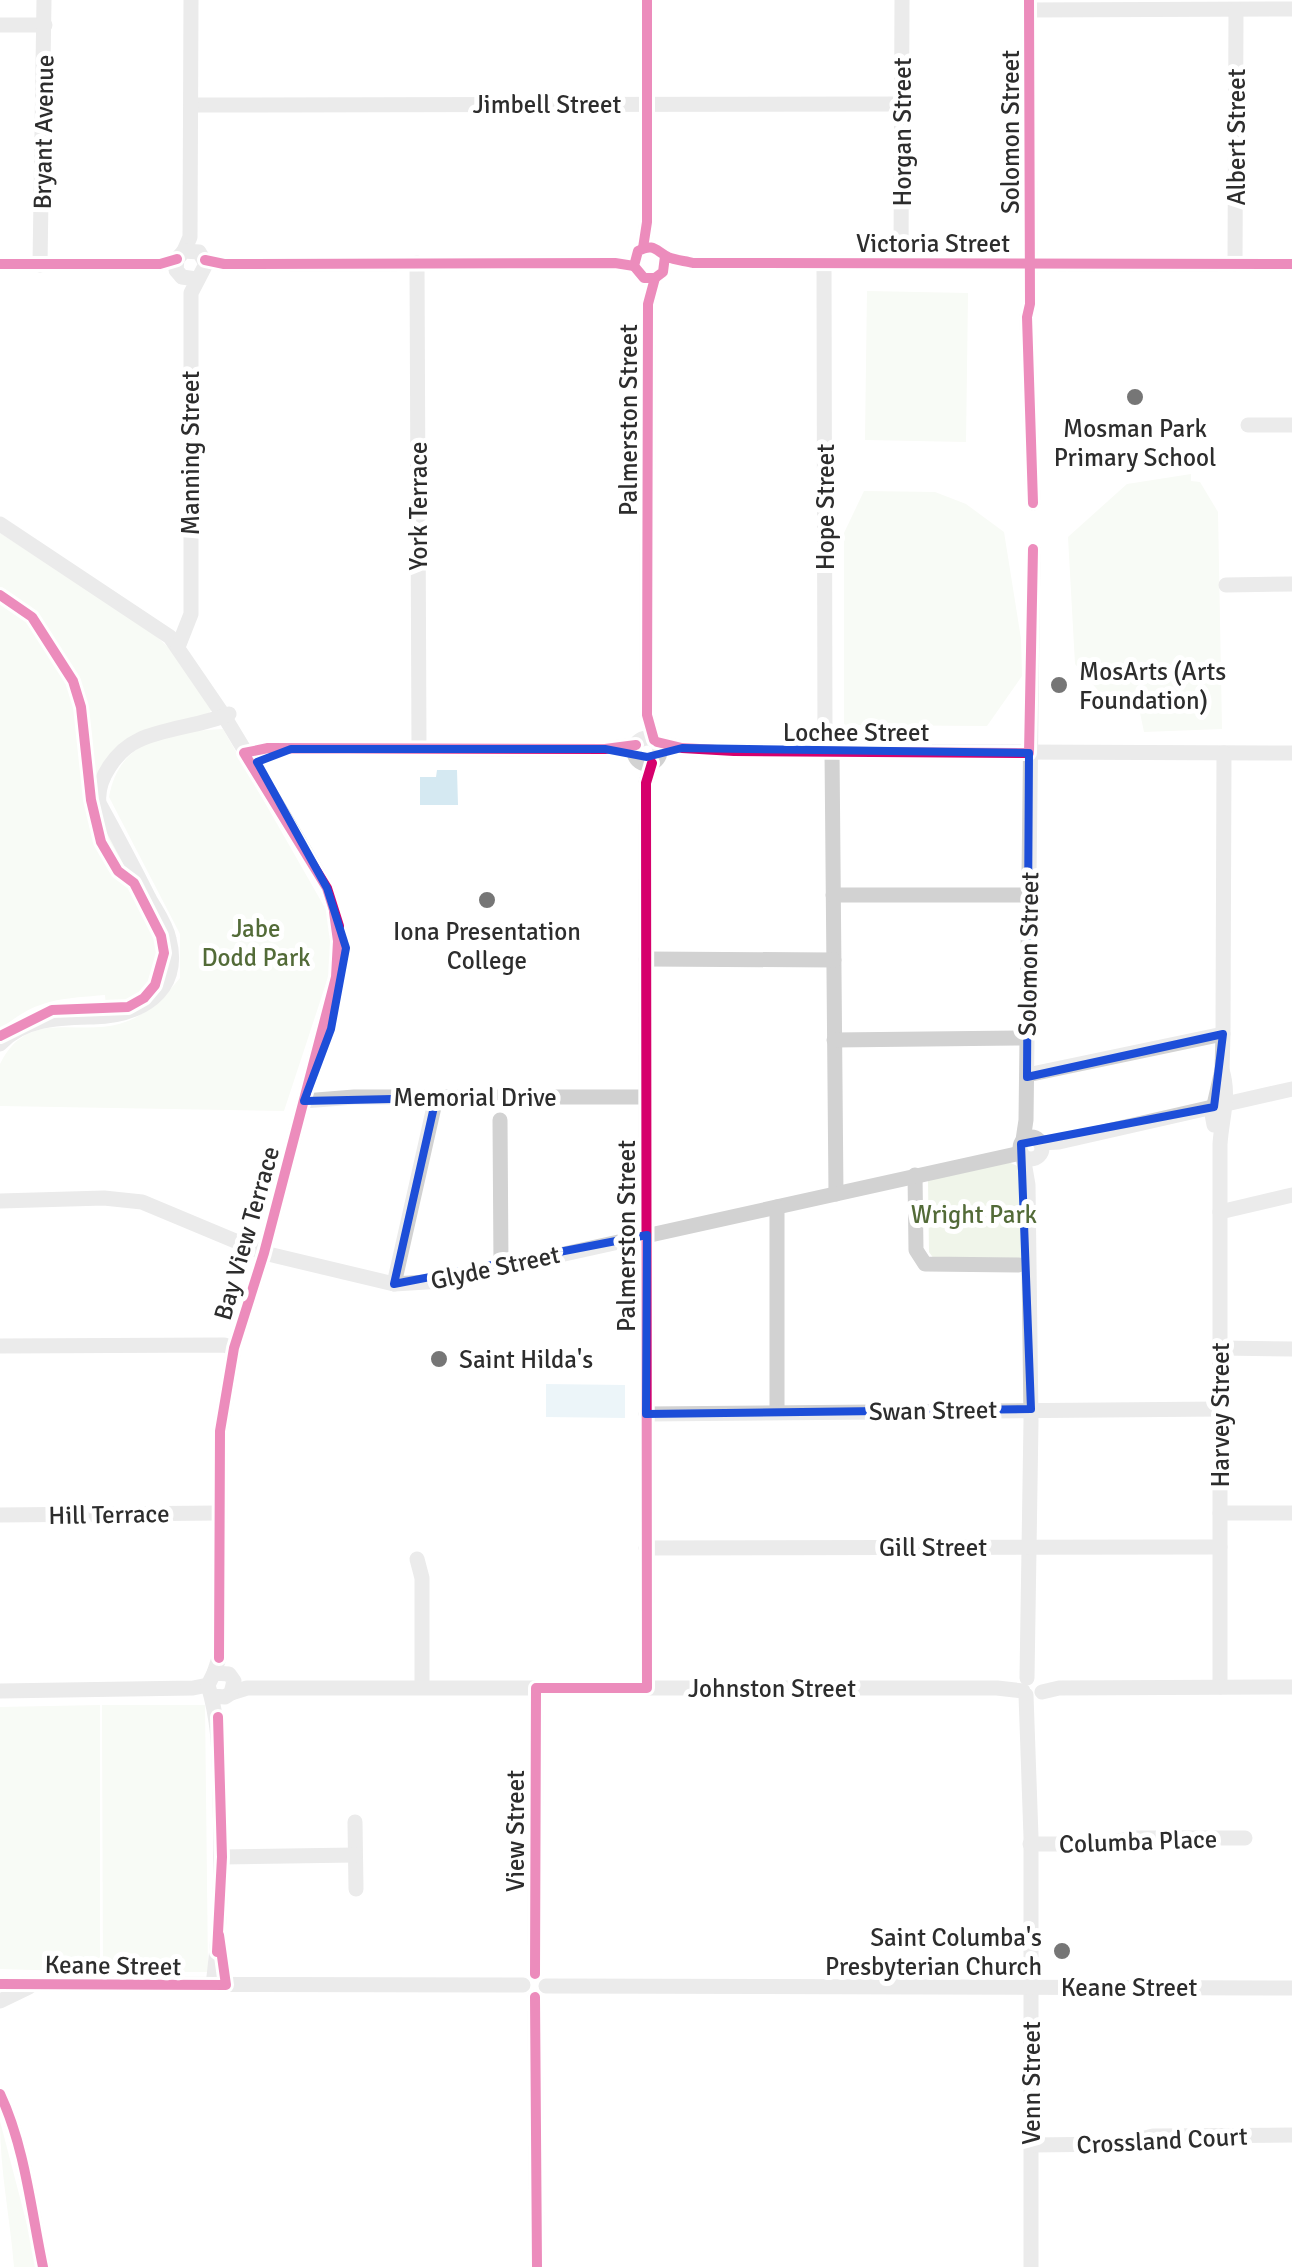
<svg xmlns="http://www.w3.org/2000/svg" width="1292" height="2267" viewBox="0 0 1292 2267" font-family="Signika,sans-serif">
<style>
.green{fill:#f0f5ea}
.water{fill:#d5e9f2}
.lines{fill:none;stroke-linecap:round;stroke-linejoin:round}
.minor{stroke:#d2d2d2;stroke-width:15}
.cycleway-casing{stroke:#fff;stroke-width:16}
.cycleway{stroke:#d6006c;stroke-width:10}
.marked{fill:none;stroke:#1d4ed8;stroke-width:8;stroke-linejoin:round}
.poi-dot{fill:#767676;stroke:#fff;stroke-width:4}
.labels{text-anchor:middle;stroke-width:10;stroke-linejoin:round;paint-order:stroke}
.street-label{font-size:25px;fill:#2d2d2d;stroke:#fff}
.poi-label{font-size:25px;fill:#2d2d2d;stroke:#fff}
.park-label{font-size:25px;fill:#536b38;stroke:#fff}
</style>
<rect width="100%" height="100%" fill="#fff"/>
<!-- green -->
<g class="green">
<polygon points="867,291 968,293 966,442 865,440"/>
<polygon points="1191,474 1191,481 1200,482 1218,512 1222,729 1144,732 1138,703 1103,696 1075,664 1068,537 1127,484"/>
<polygon points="864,491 935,492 966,504 1004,532 1021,639 1022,676 987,726 844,725 844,533"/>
<path d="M0 533 144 625 169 648 214 706 209 713 107 760 93 780 92 800 158 935C169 979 148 1000 106 1007L105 995C59 999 35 999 0 1030Z"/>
<path d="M223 729 333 922 337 950 284 1111 0 1106V1064C27 1008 77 1036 119 1024 147 1016 162 999 180 978V934L109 797C120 737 170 732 223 729Z"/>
<polygon points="1006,1161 1020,1167 1024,1258 934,1259 929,1252 928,1180"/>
<polygon points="100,1705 100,1972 0,1969 0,1707"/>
<polygon points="102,1705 205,1705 208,1972 103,1972"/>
<path d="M0 2121 38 2267H14C10 2218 0 2171 0 2121Z"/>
</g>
<!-- water -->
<g class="water">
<polygon points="437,770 457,770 458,805 420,805 420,777 436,777"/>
<polygon points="546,1384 625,1385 625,1418 546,1417"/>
</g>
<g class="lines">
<!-- minor -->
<g class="minor">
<polyline points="1029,0 1030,304 1027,317 1033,503"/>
<polyline points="1029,10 1292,9"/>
<polyline points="0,25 45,25"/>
<polyline points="191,105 903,104"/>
<polyline points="643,248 647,222 647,0"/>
<polyline points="184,251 190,237 191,0"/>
<path d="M665 256 663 272 655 278H644L634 266 638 251C654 243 655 250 668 257 674 260 686 261 693 263L1292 264"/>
<polyline points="205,260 224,264 615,263 634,266"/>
<polyline points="417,263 419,748"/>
<polyline points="824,263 825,751"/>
<polyline points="901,263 902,0"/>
<polyline points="0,264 160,264 177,259"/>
<polyline points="1235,264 1236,10"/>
<polyline points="40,265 44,0"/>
<polyline points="1248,425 1292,425"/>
<polyline points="0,524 170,637 224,716 327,888 336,918"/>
<polyline points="1226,585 1292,584"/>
<polyline points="178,647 191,614 191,293 206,264 199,252 184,251 177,259 176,270 182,277 196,279"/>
<circle cx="647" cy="751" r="13"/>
<polyline points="654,740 647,715 648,304 655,278"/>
<polyline points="657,742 682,748 734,751 1292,753"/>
<polyline points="832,751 836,1194"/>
<polyline points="244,753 268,748 605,749 636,745"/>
<polyline points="833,895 1031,895"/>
<polyline points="646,959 834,960"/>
<polyline points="834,1040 1026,1038"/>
<path d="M0 1044C24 1018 60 1018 93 1017 138 1016 183 993 169 939 166 924 156 911 149 898 133 866 116 834 99 803 96 779 117 750 139 740 163 728 201 726 229 714"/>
<polyline points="1027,1075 1223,1034"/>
<polyline points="304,1101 354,1097 646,1097"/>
<polyline points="500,1120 501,1266"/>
<polyline points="1214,1125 1212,1114 1222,1070 1223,1034 1224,753"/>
<circle cx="1031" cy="1148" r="11"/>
<polyline points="1023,1140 1026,1120 1033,549"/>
<polyline points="1040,1143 1059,1142 1292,1089"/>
<polyline points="1023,1156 1028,1185 1031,1421 1027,1678"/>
<polyline points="915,1175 916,1250 925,1264 1019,1265"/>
<polyline points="0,1201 104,1198 142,1202 264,1253 394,1284 442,1281 1021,1153"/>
<polyline points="777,1207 777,1412"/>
<polyline points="1220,1212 1292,1195"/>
<polyline points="394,1284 436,1098"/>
<polyline points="0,1346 224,1345 234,1348"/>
<polyline points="1220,1348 1292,1349"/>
<polyline points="646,1414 1221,1409"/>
<polyline points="1220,1513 1292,1513"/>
<polyline points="0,1515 218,1513"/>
<polyline points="646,1548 1220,1547"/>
<polyline points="417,1559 422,1578 422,1687"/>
<polyline points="214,1673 219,1658 220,1431 234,1348 264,1253 336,977 338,941 334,912"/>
<path d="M1220 1687V1144C1222 1116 1230 1096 1222 1070"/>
<polyline points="647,1688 646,783 652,763"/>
<polyline points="0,1691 193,1688 208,1685"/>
<polyline points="1042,1692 1059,1688 1292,1687"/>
<polyline points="231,1693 247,1688 997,1688 1023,1691"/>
<polyline points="1026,1695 1031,1837 1031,2267"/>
<path d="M213 1696 225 1697 231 1693 234 1681 229 1674 214 1673 208 1685C220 1726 219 1755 220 1799 222 1862 221 1923 213 1985"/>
<polyline points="355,1822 356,1889"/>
<polyline points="1030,1844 1102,1844 1134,1838 1245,1838"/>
<polyline points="222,1857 355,1855"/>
<polyline points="535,1974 536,1688"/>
<polyline points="0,1984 523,1985"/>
<polyline points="546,1986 1292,1988"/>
<polyline points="535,1997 537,2267"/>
<polyline points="0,2001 29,1987"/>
<path d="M0 2094C25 2147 31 2210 43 2267"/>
<polyline points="1031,2145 1121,2144 1153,2136 1292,2135"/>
</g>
<defs>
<g id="cycleway">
<polyline points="1029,0 1030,304 1027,317 1033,503"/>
<polyline points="643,248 647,222 647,0"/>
<path d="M665 256 663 272 655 278H644L634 266 638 251C654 243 655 250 668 257 674 260 686 261 693 263L1292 264"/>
<polyline points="205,260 224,264 615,263 634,266"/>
<polyline points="0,264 160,264 177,259"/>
<polyline points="0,595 32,617 73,681 81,707 91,800 101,842 118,871 134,883 161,936 164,953 155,985 144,998 128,1007 52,1010 0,1036"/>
<polyline points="654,740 647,715 648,304 655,278"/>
<polyline points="657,742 682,748 734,751 1029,753 1033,549"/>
<polyline points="339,926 327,888 244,753 268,748 605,749 636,745"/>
<polyline points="219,1658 220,1431 234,1348 264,1253 336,977 338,941 334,912"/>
<polyline points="217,1952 222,1857 218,1717"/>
<polyline points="535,1974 536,1688 647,1688 646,783 652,763"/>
<polyline points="0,1984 226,1985 219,1935"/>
<polyline points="535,1997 537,2267"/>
<path d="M0 2094C25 2147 31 2210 43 2267"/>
</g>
</defs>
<!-- cycleway casing -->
<use href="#cycleway" class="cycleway-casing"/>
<!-- cycleway -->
<use href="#cycleway" class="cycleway"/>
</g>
<!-- marked area -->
<path d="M0 0H1292V2267H0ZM682 748 1029 753 1027 1077 1223 1034 1214 1107 1021 1144 1031 1409 646 1414 647 1235 394 1284 436 1098 304 1101 331 1029 346 948 327 888 257 762 291 749H605L647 757Z" fill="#fff" fill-opacity=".55" fill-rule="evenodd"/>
<path class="marked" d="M682 748 1029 753 1027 1077 1223 1034 1214 1107 1021 1144 1031 1409 646 1414 647 1235 394 1284 436 1098 304 1101 331 1029 346 948 327 888 257 762 291 749H605L647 757Z"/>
<!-- markers -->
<g class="poi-dot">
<circle cx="1135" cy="397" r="10"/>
<circle cx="1059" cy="685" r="10"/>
<circle cx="487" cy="900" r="10"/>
<circle cx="439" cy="1359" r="10"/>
<circle cx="1062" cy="1951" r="10"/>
</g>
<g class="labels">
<!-- street labels -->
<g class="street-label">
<text x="547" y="113">Jimbell Street</text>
<text transform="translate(43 132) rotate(-89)" y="9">Bryant Avenue</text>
<text transform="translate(902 132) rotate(-90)" y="9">Horgan Street</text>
<text transform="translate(1010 132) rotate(-90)" y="9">Solomon Street</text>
<text transform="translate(1236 137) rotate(-90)" y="9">Albert Street</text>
<text x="933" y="252">Victoria Street</text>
<text transform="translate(628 420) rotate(-90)" y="9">Palmerston Street</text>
<text transform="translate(190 453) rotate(-90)" y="9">Manning Street</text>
<text transform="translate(418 506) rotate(-90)" y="9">York Terrace</text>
<text transform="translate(825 507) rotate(-90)" y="9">Hope Street</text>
<text x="856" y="741">Lochee Street</text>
<text transform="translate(1028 954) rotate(-89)" y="9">Solomon Street</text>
<text x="475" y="1106">Memorial Drive</text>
<text transform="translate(246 1233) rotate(-74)" y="9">Bay View Terrace</text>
<text transform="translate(626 1236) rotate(-90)" y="9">Palmerston Street</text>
<text transform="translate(495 1267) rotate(-12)" y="9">Glyde Street</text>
<text transform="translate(933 1410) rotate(-1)" y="9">Swan Street</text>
<text transform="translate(1220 1415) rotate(-90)" y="9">Harvey Street</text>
<text transform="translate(109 1514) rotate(-1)" y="9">Hill Terrace</text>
<text x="933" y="1556">Gill Street</text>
<text x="772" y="1697">Johnston Street</text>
<text transform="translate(515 1831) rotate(-90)" y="9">View Street</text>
<text transform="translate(1138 1841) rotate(-2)" y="9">Columba Place</text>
<text transform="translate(113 1965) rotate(1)" y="9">Keane Street</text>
<text x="1129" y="1996">Keane Street</text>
<text transform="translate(1031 2083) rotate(-90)" y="9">Venn Street</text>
<text transform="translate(1162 2140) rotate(-3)" y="9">Crossland Court</text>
</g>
<!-- poi labels -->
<g class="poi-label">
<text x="1135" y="437">Mosman Park<tspan x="1135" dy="29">Primary School</tspan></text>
<text x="1079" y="680" text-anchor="start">MosArts (Arts<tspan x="1079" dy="29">Foundation)</tspan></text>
<text x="487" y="940">Iona Presentation<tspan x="487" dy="29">College</tspan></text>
<text x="459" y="1368" text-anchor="start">Saint Hilda's</text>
<text x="1042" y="1946" text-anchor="end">Saint Columba's<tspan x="1042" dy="29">Presbyterian Church</tspan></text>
</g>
<!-- park labels -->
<g class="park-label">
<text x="256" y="937">Jabe<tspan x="256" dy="29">Dodd Park</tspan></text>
<text x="974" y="1223">Wright Park</text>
</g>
</g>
</svg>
